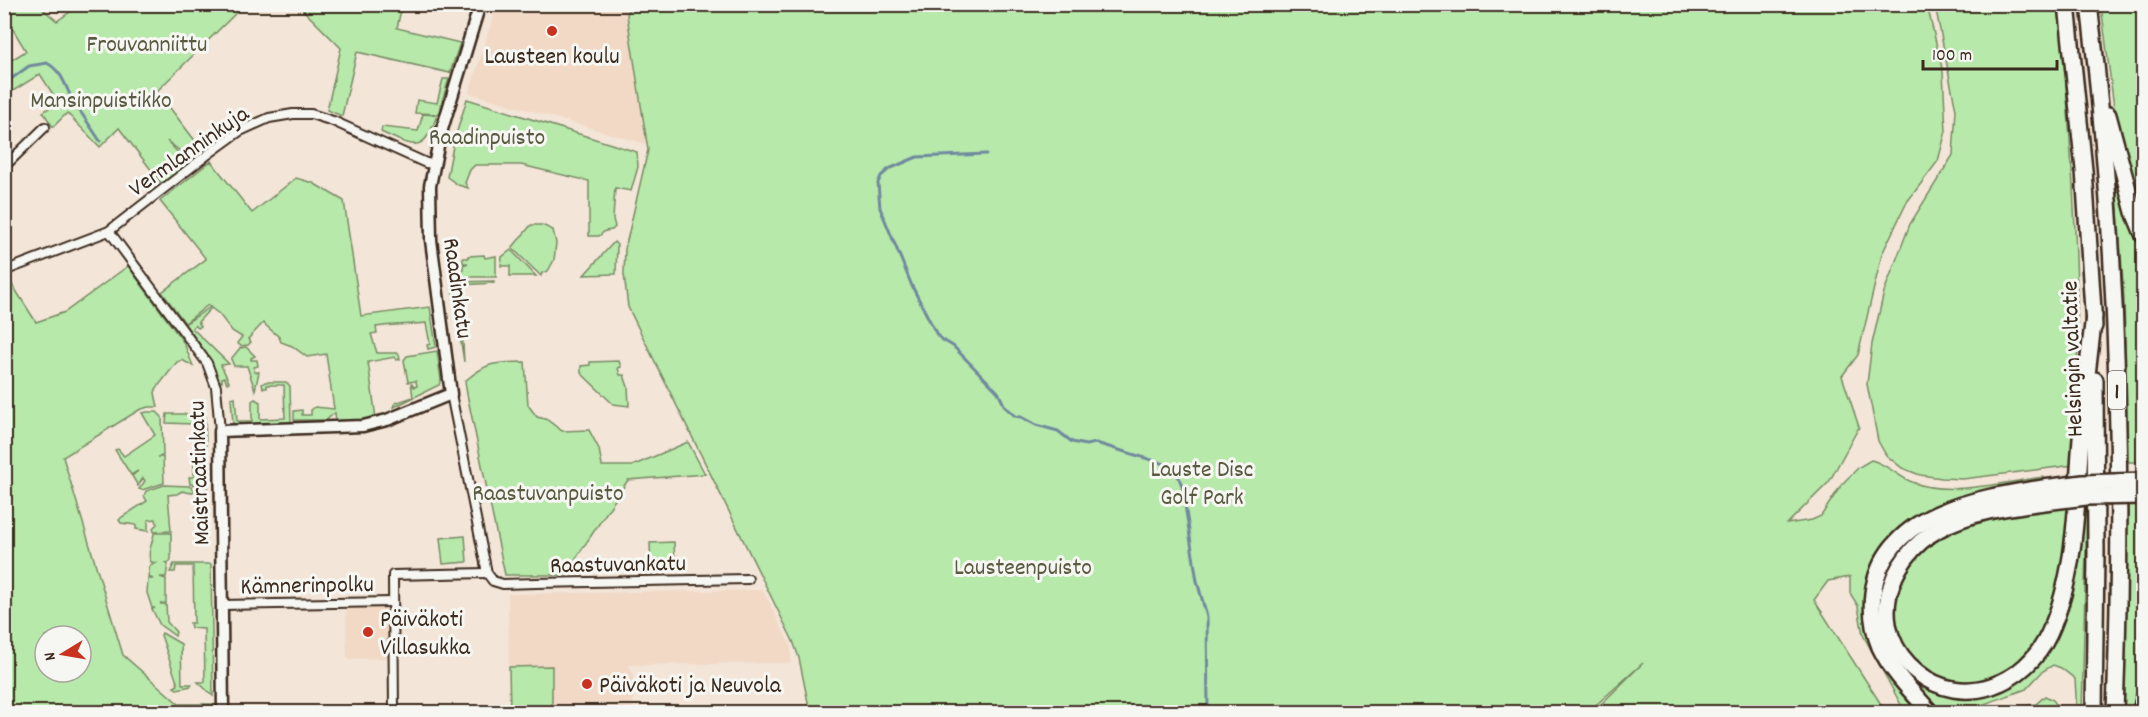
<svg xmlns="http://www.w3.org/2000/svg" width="2148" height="717" viewBox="0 0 2148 717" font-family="Dekko,sans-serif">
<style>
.built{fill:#f1d9c6}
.green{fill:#b6e9aa;stroke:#788a64;stroke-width:1.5;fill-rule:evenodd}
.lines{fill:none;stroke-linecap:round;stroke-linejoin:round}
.stream{stroke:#708a9e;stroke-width:3}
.minor-casing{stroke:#3b2a1e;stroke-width:12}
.tertiary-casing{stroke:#3b2a1e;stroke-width:15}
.motorway-casing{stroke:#3b2a1e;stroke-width:20}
.minor{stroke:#f6f6f2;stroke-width:8}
.tertiary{stroke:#f6f6f2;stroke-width:10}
.motorway{stroke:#f6f6f2;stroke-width:15}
.motorway-bridge-casing{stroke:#3b2a1e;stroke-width:20;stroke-linecap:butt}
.motorway-bridge{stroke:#f6f6f2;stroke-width:15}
.poi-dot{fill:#c8321e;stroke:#f6f6f2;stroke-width:2}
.labels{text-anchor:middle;stroke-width:6;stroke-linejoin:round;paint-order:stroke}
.shield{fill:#f6f6f2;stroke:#73675e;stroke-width:1.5}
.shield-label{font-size:22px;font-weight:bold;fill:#3b2a1e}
.park-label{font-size:24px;fill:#5a5a41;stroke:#f6f6f2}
.poi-label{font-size:24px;fill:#3b2a1e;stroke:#f6f6f2;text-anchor:start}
.street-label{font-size:24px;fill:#3b2a1e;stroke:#f6f6f2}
</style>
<rect width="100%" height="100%" fill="#f3e5d8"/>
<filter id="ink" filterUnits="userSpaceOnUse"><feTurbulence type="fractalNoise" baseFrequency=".0167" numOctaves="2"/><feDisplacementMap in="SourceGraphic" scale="12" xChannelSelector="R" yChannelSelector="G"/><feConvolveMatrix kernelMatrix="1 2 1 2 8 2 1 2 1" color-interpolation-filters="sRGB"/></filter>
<g filter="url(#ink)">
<!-- built -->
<g class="built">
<polygon points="497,5 630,5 627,15 646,144 469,93"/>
<polygon points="763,590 791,647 791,663 629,665 633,674 633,712 552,712 551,666 509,667 508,594"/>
<polygon points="346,606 389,606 390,658 347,659"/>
</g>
<!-- green -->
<g class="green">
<polygon points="5,4 38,5 57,21 80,5 244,5 157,91 203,151 192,160 167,141 189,164 162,184 119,128 100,147 67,113 53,127 43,112 58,102 40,74 5,96 5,64 26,51 5,16"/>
<path d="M630 4 1927 5 1943 72 1946 131 1938 161 1907 202 1882 254 1858 355 1842 376 1859 427 1829 482 1787 524 1812 520 1821 516 1842 484 1859 467 1871 460C1887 464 1897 476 1912 482 1947 497 2006 482 2043 477L2042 482 1917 517 1865 607 1922 712H1905L1863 635 1858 606 1850 593V577L1828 581 1814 600 1886 712H1593L1643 663 1588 712H810L799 658 793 641 628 307 624 274 625 249 648 150 627 15Z"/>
<polygon points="298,5 402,5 397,28 460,43 450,73 357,52 342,116 327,110 341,48"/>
<path d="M1935 5H2058C2066 65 2069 126 2073 187 2078 280 2080 372 2074 465L1963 479 1942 478 1920 475 1902 468 1886 455 1878 441 1867 384 1872 344 1884 292 1910 224 1953 155 1956 110Z"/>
<polygon points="2101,5 2143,5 2143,217 2118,139"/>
<polygon points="443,79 449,79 438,114 415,113 417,100 437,103"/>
<polygon points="467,99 637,152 638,167 631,191 615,188 613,219 615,227 612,230 605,231 599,236 589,236 589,181 521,165 475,165 470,170 465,183 468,188 458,185 447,177 454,141"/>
<path d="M423 114 437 115C424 155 414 147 381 132L382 127 418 131Z"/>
<path d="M211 161 252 213 296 178 313 183 344 201 361 316 430 307 436 347 428 349 427 345 430 344 426 323C409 325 394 324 376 327L377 333 371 334 377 353H396L399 354 400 359 396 360 395 357 368 362 376 418 336 422 335 413 326 420H294V411L302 410V415H311V410L315 407 334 409 326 354 307 357 292 346 281 342 279 337 263 323 248 339 251 342 248 345 241 346 237 343 242 337 232 331 219 314 211 308 198 322 201 326 198 328 195 325 192 328 229 364 221 365 229 382 227 383 224 377 222 378V382L219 380 207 354 185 324 210 307 208 305 185 323 162 292 206 259 160 201Z"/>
<polygon points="2115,166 2143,246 2143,462 2128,462 2124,299"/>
<polygon points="531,225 542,225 553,230 556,243 554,260 548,271 542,273 541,276 512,248"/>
<polygon points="614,242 617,245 616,274 584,275"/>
<polygon points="511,250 535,275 536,276 510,276 510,266 501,266 502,257"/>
<polygon points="484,255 485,258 496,256 496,277 463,277 463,265 468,263 463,263 463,258 468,258 468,256"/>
<path d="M128 266 184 343 193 366 182 360 177 362 156 389 155 393 158 407H148L139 410 63 457 123 655 179 704H213V712H5V276L6 275 36 322 65 312ZM45 636H81V672H45Z"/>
<polygon points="494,281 494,283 460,285 464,362 452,285 456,282"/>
<polygon points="246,347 255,356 251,358 251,360 257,360 258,366 254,367 254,372 259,372 255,390 247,366 234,366 231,359 240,348"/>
<polygon points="437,351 441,380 439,385 394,407 395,403 413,397 411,383 414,387 417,386 416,381 408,382 404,360 407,356"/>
<polygon points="619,361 621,367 618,368 620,375 624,375 628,387 629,406 613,404 581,373 581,366 590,365 590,362"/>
<path d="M525 362 528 405 537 417 546 419 562 431 589 430 599 449 602 466H632L688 442 705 474 628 480 565 575H505L467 394 465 381C489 361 494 363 525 362Z"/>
<polygon points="265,382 286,382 290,386 291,423 233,424 231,398 235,397 237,421 252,421 252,401 255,399 260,402 260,419 285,418 284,385 267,385 267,388 263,388 262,384"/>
<polygon points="147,412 157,412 162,417 163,456 157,457 163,457 164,483 142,490 139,489 145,481 143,478 138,486 132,476 138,471 131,475 115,450 118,449 124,456 155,435 142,413"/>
<polygon points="167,414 205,414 207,487 190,484 189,477 194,477 193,424 166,423"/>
<polygon points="164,485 189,486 196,490 191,493 182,491 177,494 168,495 171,531 154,532 153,528 157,524 156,519 148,520 148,531 136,529 136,525 121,523 119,520 122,517 147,501 144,496 146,491"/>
<polygon points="2128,502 2143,502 2143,681 2137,712 2122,712"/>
<path d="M2082 504H2087L2082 712H2077L2075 679 2061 668 2053 665 2043 671 2026 689 1979 706 1969 712H1936C1899 669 1861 633 1885 572 1891 558 1901 540 1915 532 1930 523 1958 516 1975 510L1889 575 1900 661 1967 694 2041 658Z"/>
<polygon points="2071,505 2069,536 2057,596 2040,642 2008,673 1990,680 1973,683 1960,683 1945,679 1928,671 1916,662 1906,651 1894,624 1893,595 1910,559 1944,531 1991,515"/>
<path d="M154 533H171V559L170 562 166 563 168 565 166 577H160L166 579V603L160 604H166L167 622 176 632 175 636 160 625 152 609 155 608H152L147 593 148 579H153L148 577 150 565 156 563 151 562C146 553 153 543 154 533Z"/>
<polygon points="465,536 467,562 443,564 440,538"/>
<polygon points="674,542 675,565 651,566 650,543"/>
<polygon points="174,564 211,564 213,696 198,682 205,682 204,629 191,628 190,623 194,623 193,566 176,566 175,572 170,572"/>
<polygon points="162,633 181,644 182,684 192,684 191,686 177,689 174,687 178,685 161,635"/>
<polygon points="552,666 552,712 510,712 509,667"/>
<polygon points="2045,696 2053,700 2062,712 1991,712 2036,704"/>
</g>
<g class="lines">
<!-- stream -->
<g class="stream">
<path d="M4 84 29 66 47 63C63 72 65 86 73 101 82 114 91 127 100 141"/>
<polyline points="986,154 917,157 889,169 881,176 878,183 880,208 912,286 937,335 941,339 953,346 998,392 1005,407 1015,416 1021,417 1036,425 1058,431 1072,442 1086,445 1096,443 1168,465 1178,475 1182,486 1197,581 1207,617 1208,712"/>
</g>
<defs>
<g id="minor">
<polyline points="4,167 45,127"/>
<polyline points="109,231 207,363 216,387 220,431"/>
<polyline points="4,271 109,231 207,155 240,131 269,118 293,114 311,114 333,121 426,163 434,164"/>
<polyline points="451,394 487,573 493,581 503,584 536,583 748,579"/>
<polyline points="222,605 392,602"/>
<polyline points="394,712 393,575 487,573"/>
</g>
<polyline id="tertiary" points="223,712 220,431 363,426 387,420 451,394 431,240 430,186 440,136 480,4"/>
<g id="motorway">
<polyline points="2067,4 2084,170 2094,326"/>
<path d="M2089 4C2118 239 2124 477 2115 712"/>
<polyline points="2108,115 2134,212 2144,236"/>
<path d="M2044 502C2009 507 1971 511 1939 529 1886 558 1865 630 1917 672 1963 710 2026 684 2049 634 2077 573 2076 503 2081 438 2084 397 2089 356 2094 316"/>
<path d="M1930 712C1912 692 1892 672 1880 647 1873 630 1871 611 1873 593 1884 512 1978 498 2043 488"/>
<polyline points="2094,712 2096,553 2095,380"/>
<polyline points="2141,712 2144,699"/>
</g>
</defs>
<!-- minor casing -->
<use href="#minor" class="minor-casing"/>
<!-- tertiary casing -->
<use href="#tertiary" class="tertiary-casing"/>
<!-- motorway casing -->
<use href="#motorway" class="motorway-casing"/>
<!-- minor -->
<use href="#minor" class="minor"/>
<!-- tertiary -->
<use href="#tertiary" class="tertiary"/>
<!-- motorway -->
<use href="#motorway" class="motorway"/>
<defs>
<g id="motorway-bridge">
<polyline points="2043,488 2083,483 2144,481"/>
<polyline points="2044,502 2086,497 2144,496"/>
</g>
</defs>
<!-- motorway-bridge casing -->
<use href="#motorway-bridge" class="motorway-bridge-casing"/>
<!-- motorway-bridge -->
<use href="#motorway-bridge" class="motorway-bridge"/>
</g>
</g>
<!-- markers -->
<g class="poi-dot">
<circle cx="552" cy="31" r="6"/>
<circle cx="368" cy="632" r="6"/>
<circle cx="587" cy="684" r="6"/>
</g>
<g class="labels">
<!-- shield labels -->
<rect class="shield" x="2108" y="371" width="18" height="38" rx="4.5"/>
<g class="shield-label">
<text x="2117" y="398">1</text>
</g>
<!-- park labels -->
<g class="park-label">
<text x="147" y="51">Frouvanniittu</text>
<text x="101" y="107">Mansinpuistikko</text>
<text x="487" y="144">Raadinpuisto</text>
<text x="1202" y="476">Lauste Disc<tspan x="1202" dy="28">Golf Park</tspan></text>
<text x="548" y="500">Raastuvanpuisto</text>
<text x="1023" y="574">Lausteenpuisto</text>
</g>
<!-- poi labels -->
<g class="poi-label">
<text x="552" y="63" text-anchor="middle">Lausteen koulu</text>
<text x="380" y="626">Päiväkoti<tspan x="380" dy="28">Villasukka</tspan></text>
<text x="599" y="692">Päiväkoti ja Neuvola</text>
</g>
<!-- street labels -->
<g class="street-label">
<text transform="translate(188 150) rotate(-35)" y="8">Vermlanninkuja</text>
<text transform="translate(459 288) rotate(82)" y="8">Raadinkatu</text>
<text transform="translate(2071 359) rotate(-92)" y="8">Helsingin valtatie</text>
<text transform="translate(198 473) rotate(-92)" y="8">Maistraatinkatu</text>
<text transform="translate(618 563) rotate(-1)" y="8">Raastuvankatu</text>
<text transform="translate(307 584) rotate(-1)" y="8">Kämnerinpolku</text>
</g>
</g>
<!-- margin -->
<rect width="2148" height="717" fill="none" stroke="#f6f6f2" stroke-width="24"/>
<rect x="12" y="12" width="2124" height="693" fill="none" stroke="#3b2a1e" stroke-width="2" filter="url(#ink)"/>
<!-- north arrow -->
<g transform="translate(63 654) rotate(259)"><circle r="28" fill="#f6f6f2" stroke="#aba49d" stroke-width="1.5"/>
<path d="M0-4.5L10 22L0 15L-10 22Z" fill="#c8321e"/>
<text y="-9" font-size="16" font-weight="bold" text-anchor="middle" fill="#3b2a1e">N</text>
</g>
<!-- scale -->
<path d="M1923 60v9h134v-9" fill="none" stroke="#3b2a1e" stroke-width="3"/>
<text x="1932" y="60" font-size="18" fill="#3b2a1e" stroke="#f6f6f2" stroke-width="4.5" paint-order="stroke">100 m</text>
</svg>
